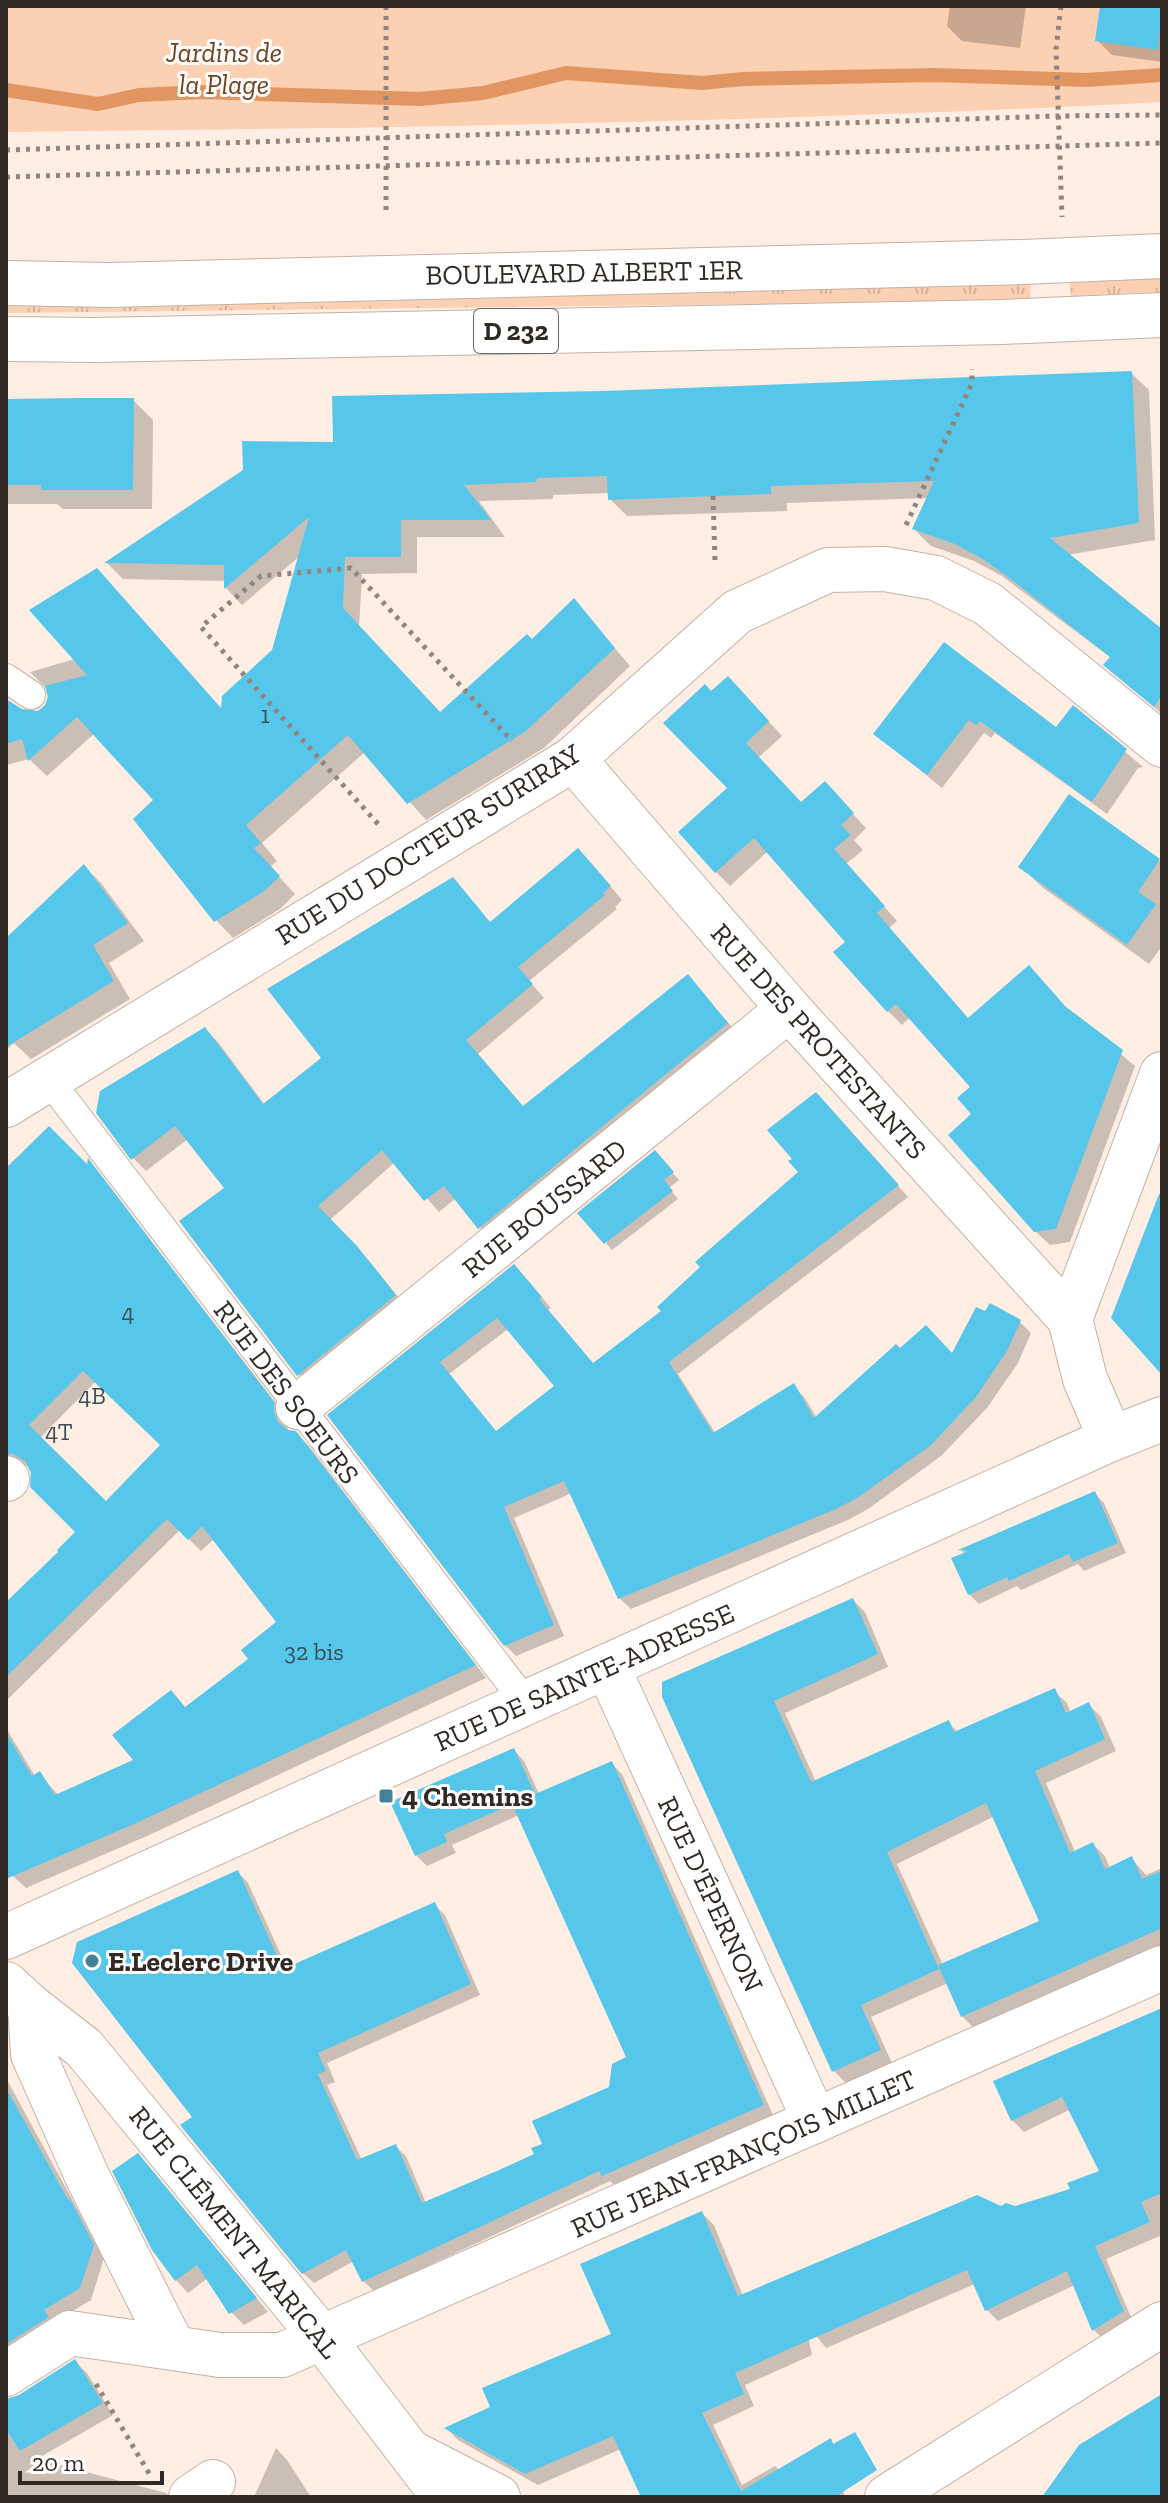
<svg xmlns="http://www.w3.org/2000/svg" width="1168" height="2503" viewBox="0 0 1168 2503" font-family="'Zilla Slab',serif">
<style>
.grass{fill:url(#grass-tufts)}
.green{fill:#fbd0b3}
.shadow{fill:#0003;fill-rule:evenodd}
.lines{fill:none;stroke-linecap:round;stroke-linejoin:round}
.stream{stroke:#e19662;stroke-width:14}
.building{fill:#57c6eb;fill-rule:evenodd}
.lane-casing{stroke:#c4b2a5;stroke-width:30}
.street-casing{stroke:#c4b2a5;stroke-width:46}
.secondary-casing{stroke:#c4b2a5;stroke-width:46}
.primary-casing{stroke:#c4b2a5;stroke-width:46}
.path{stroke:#91857e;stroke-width:5;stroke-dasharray:4 6;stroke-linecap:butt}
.lane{stroke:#fff;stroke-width:28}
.street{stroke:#fff;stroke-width:44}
.secondary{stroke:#fff;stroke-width:44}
.primary{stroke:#fff;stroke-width:44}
.poi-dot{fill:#448298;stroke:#fff;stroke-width:3}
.labels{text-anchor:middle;stroke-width:6;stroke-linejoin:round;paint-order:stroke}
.number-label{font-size:24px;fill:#3a5056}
.shield{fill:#fff;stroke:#6e6966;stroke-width:2}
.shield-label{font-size:26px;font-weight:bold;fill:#302924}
.park-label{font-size:28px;font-style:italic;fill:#74421c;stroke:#fff}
.street-label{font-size:28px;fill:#302924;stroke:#fff}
.poi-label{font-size:28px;font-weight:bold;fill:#302924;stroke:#fff;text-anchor:start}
</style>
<defs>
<pattern id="grass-tufts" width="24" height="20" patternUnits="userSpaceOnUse" patternTransform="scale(2)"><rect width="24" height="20" fill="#fbd0b3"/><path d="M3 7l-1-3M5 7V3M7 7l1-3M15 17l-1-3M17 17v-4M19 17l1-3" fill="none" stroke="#d7b39a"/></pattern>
</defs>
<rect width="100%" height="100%" fill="#feeee3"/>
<!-- grass -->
<g class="grass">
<polygon points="1162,272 1162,292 1071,296 1069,276"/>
<polygon points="1031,278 1030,301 6,313 6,292"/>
</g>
<!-- green -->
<path class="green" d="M6 6H1162V102C777 122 391 128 6 132Z"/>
<!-- shadow -->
<g class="shadow">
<polygon points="950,6 1026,6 1020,48 962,41 947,26"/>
<polygon points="1102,6 1162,6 1162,62 1112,55 1097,40"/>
<polygon points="1131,373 1149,390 1155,540 1067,555 1162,646 1162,714 1106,665 1111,658 1002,576 974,561 931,546 914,529 928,498 787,503 787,511 627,516 610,499 610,493 553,495 553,499 479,501 505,537 417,537 417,573 362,574 359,628 441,713 532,642 574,601 630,666 544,748 426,820 365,752 262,843 277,861 270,867 295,894 280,909 233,938 216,920 156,800 95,733 47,776 29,759 6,765 6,701 21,711 39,712 47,705 48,690 30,672 75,659 223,711 274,651 300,556 242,605 226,588 226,581 123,579 107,563 335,444 605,393"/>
<polygon points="6,400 133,400 153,420 152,509 63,509 57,504 6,504"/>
<polygon points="945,645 1056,730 1073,708 1143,767 1138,768 1107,814 995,733 991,738 984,733 942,788 876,734"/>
<polygon points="742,692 782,736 758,758 801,804 838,798 866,828 854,840 863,850 846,864 897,921 889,928 969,1020 1069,1011 1135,1066 1070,1242 1050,1245 1035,1231 974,1114 973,1087 910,1017 902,1025 888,1011 848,942 768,851 730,886 716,872 730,788 711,694"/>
<polygon points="1070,797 1162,863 1162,907 1160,911 1162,913 1162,946 1149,964 1042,887 1021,867"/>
<polygon points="591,863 622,900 615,907 617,909 529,981 544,998 478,1054 524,1108 688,977 740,1036 492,1241 456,1198 439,1212 395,1162 330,1220 370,1262 408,1309 311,1387 298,1374 227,1188 188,1139 146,1171 133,1158 205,1029 218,1042 265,1105 491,924"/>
<polygon points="84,866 101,883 144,941 109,963 130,999 31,1059 14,1043 6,1050 6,938"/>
<path d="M827 1106 908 1197 678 1374 716 1434 793 1386 804 1397 817 1418 900 1351 953 1355 1020 1322 1031 1333 1018 1363 987 1408 941 1456 868 1509 848 1520 631 1609 619 1598 572 1493 514 1518 564 1636 516 1656 505 1645 330 1416 525 1278 551 1308 548 1310 594 1365 664 1312 801 1172ZM508 1329 557 1387 497 1433 449 1374Z"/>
<polygon points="661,1160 679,1180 669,1188 678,1199 612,1250 606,1243"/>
<path d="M89 1162 286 1416 288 1432 296 1433 309 1446 486 1678 147 1836 26 1888 13 1876 6 1858V1728L35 1776 40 1774 59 1796 136 1761 171 1693 186 1709 251 1660 278 1623 214 1539 201 1551 180 1530 6 1701V1604L61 1552 78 1532 31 1468 26 1465 12 1466 6 1469V1170L88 1168ZM96 1381 163 1445 106 1503 40 1438Z"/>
<polygon points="1094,1493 1104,1503 1126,1553 1084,1571 1078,1564 1021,1590 1017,1586 979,1604 969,1594 965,1554 962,1551"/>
<path d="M853 1600 865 1612 888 1667 785 1713 816 1782 948 1723 959 1733 1054 1691 1067 1703 1071 1713 1089 1705 1101 1717 1116 1751 1046 1783 1075 1852 1093 1844 1105 1856 1110 1869 1132 1859 1146 1875 1162 1868V1945L974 2028 962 2016 948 1983 871 2017 892 2063 846 2083 834 2071 664 1697ZM995 1816 1042 1922 943 1965 897 1864Z"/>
<polygon points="514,1750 524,1761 539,1794 612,1764 622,1774 773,2115 614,2185 610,2181 374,2291 363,2281 354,2261 314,2283 303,2273 195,2117 238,1872 248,1883 288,1970 434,1905 445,1915 480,1995 327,2063 335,2082 327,2085 362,2160 395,2146 406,2156 426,2203 536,2155 611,2088 629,2058 519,1815 452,1845 456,1853 427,1866 416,1855"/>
<polygon points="1162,2010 1162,2235 1106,2259 1134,2324 1106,2342 1094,2330 1075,2285 998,2321 986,2309 975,2284 826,2348 805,2322 812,2355 745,2385 754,2406 713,2425 742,2485 775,2466 779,2470 835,2455 845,2497 643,2497 621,2449 538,2485 458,2440 447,2429 493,2408 614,2335 702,2213 714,2225 743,2296 1001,2208 1015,2208 1073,2190 1102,2172 1071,2109 1024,2132 1012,2120"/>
<polygon points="6,2078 104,2258 91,2300 54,2322 6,2363"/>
<polygon points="150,2168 268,2312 244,2325 231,2312 208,2278 188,2293 176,2280"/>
<polygon points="75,2362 87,2373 113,2415 37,2459 166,2493 171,2497 6,2497 6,2401 20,2397"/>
<polygon points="276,2448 287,2460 311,2497 254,2497"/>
</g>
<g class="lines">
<!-- stream -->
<polyline class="stream" points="6,90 98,104 139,95 202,92 420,99 483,93 566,73 702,83 743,79 935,75 1086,80 1162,75"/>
</g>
<!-- building -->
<g class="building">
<polygon points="1100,6 1162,6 1158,50 1095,41"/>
<polygon points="1132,371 1139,523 1050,538 1162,629 1162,695 1154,707 1103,665 1110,657 1016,583 983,559 955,544 912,529 934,481 771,486 771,494 608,500 607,476 537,478 536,482 464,485 491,520 401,520 401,557 345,557 343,608 440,712 527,634 532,639 574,598 615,648 526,731 407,804 348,735 246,825 261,843 254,848 280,876 263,892 214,922 133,819 153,800 77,717 28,761 22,739 6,744 6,699 22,709 38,711 45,705 48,697 45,686 87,675 29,610 97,568 221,708 222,696 272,650 309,517 224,589 224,565 104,563 243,470 242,441 333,442 332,396 604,391"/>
<polygon points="82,398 134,398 133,490 41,490 41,485 6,485 6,399"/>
<polygon points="944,642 1056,727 1073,705 1127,749 1092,802 980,721 976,725 969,720 927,775 873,734"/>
<polygon points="728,676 769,721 746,743 801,802 825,781 854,813 841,825 851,835 834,849 885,906 877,913 968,1018 1029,965 1065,1006 1123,1050 1056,1229 1034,1232 948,1135 971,1114 957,1098 970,1087 896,1004 887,1012 833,952 845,942 754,838 715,873 678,832 727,788 663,723 705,684 711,691"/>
<polygon points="1069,794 1160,859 1138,892 1156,904 1127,945 1018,867"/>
<polygon points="578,848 611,886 603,893 605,895 518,967 533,984 466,1040 523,1106 688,974 728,1023 478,1229 444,1186 424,1201 382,1150 318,1206 357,1246 396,1295 297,1376 179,1221 224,1188 175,1126 131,1160 96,1113 100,1091 205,1027 263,1104 321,1058 267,989 453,877 490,922"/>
<polygon points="84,864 128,923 93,945 114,981 6,1047 6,938"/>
<path d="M816 1092 899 1185 669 1362 713 1433 794 1383 814 1418 896 1344 900 1348 926 1325 952 1353 976 1307 985 1311 990 1303 1021 1320 1007 1351 976 1397 930 1446 857 1498 836 1509 618 1599 564 1481 504 1507 554 1625 504 1646 327 1415 514 1264 542 1297 539 1299 593 1363 661 1311 657 1307 700 1267 695 1262 798 1172 788 1161 792 1159 767 1130ZM497 1318 554 1386 496 1431 440 1362Z"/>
<path d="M49 1126 87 1164 88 1158 274 1402V1412L278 1422 288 1430 296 1431 476 1665 134 1824 6 1879V1733L32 1776 40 1771 55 1795 133 1760 112 1735 171 1690 185 1707 248 1659 241 1650 276 1622 202 1526 188 1540 167 1519 6 1677V1602L58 1552 57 1550 75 1532 30 1487 31 1473 25 1461 13 1454H6V1168ZM83 1371 160 1445 106 1501 29 1425Z"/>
<polygon points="655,1150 674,1172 664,1180 673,1191 604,1244 577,1213"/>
<polygon points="1159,1194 1162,1195 1162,1375 1111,1318"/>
<polygon points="1095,1491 1118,1543 1073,1562 1069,1554 1009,1581 1007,1577 968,1595 951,1558 969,1551 958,1550"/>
<polygon points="853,1598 878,1654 774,1701 811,1782 949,1720 954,1732 1055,1688 1066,1713 1089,1702 1105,1739 1035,1771 1070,1853 1093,1842 1105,1869 1132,1856 1142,1879 1162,1871 1162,1928 961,2017 938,1965 1039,1921 986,1803 887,1852 939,1969 861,2005 881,2050 832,2072 662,1697 662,1682"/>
<polygon points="514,1748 535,1794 612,1761 764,2105 602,2176 599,2171 362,2282 346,2250 302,2274 180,2125 192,2117 72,1963 77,1942 238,1870 283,1969 435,1902 471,1984 318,2053 326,2071 318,2074 357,2160 396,2144 422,2203 499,2170 534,2154 531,2148 542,2144 532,2121 609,2087 612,2064 626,2057 512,1804 444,1834 447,1842 415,1856 390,1802"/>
<polygon points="1162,2008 1162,2193 1141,2202 1150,2222 1095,2246 1124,2311 1092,2331 1067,2271 985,2311 967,2270 735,2373 744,2394 702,2413 741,2491 831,2438 833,2444 855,2432 877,2470 835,2497 641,2497 613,2436 525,2474 444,2428 490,2407 482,2388 611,2334 580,2264 702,2211 738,2296 977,2195 1001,2206 1006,2203 1015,2206 1070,2189 1067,2183 1099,2171 1062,2097 1011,2121 993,2081"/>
<polygon points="6,2088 68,2200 70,2199 94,2245 80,2288 44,2310 49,2317 6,2344"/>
<polygon points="138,2153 257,2298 229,2314 197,2265 175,2281 152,2250 112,2171"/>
<polygon points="75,2359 103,2403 20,2451 6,2429 6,2399 19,2395"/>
<polygon points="1162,2394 1162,2497 1042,2497 1079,2445"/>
</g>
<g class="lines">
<defs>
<g id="lane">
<polyline points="6,678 31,695"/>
<polyline points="49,1080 526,1703"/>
</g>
<g id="street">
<polyline points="573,759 789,1009 1070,1319"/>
<polyline points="6,1105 573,759 737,612 828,570 885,569 936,578 988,604 1162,745"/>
<polyline points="298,1407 789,1009"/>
<polyline points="1111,1439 1085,1379 1070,1319 1162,1074"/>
<polyline points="6,1478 7,1479"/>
<polyline points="607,1666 815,2121"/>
<polyline points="30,2006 33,2054 87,2176 173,2347"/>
<polyline points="6,2374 70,2333 220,2355 282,2355 1162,1968"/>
<polyline points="414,2454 498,2497"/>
<polyline points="191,2497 213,2482"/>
<polyline points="887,2497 1162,2324"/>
</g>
<g id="secondary">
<polyline points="6,1937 1111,1439 1162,1419"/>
<polyline points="6,1984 30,2006 84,2048 323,2339 444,2497"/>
</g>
<g id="primary">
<polyline points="6,283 109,285 1023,262 1162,256"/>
<polyline points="6,339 95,340 1002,322 1162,315"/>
</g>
</defs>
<!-- lane casing -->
<use href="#lane" class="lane-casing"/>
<!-- street casing -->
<use href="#street" class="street-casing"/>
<!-- secondary casing -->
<use href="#secondary" class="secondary-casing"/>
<!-- primary casing -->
<use href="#primary" class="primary-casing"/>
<!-- path -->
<g class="path">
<polyline points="386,6 386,216"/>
<polyline points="1061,6 1056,49 1062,217"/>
<polyline points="6,150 1057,116 1162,115"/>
<polyline points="6,177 1162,143"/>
<polyline points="713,496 715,561"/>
<polyline points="906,525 972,383 972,369"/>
<polyline points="378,824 201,627 261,576 351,568 512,741"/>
<polyline points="96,2384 150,2475"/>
</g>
<!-- lane -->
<use href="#lane" class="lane"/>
<!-- street -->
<use href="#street" class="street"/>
<!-- secondary -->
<use href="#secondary" class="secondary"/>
<!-- primary -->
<use href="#primary" class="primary"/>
</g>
<!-- markers -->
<g class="poi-dot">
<rect x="378" y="1788" width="16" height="16" rx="4"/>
<circle cx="92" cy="1961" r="8"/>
</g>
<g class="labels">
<!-- number labels -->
<g class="number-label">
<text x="265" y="723">1</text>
<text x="128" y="1321">4</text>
<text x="92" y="1404">4B</text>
<text x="59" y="1440">4T</text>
<text x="314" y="1660">32 bis</text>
</g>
<!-- shield labels -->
<rect class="shield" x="474" y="309" width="84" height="44" rx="6"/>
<g class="shield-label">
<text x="516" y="340">D 232</text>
</g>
<!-- park labels -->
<g class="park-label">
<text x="224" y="62">Jardins de<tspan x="224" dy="32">la Plage</tspan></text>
</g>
<!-- street labels -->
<g class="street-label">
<text transform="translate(584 272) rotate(-1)" y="10">BOULEVARD ALBERT 1ER</text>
<text transform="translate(428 844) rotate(-32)" y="10">RUE DU DOCTEUR SURIRAY</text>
<text transform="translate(819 1041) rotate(48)" y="10">RUE DES PROTESTANTS</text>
<text transform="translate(544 1208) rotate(-39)" y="10">RUE BOUSSARD</text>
<text transform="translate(287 1392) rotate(53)" y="10">RUE DES SOEURS</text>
<text transform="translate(584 1677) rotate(-24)" y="10">RUE DE SAINTE-ADRESSE</text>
<text transform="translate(711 1894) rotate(65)" y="10">RUE D'ÉPERNON</text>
<text transform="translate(743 2153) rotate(-24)" y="10">RUE JEAN-FRANÇOIS MILLET</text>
<text transform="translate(235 2232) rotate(51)" y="10">RUE CLÉMENT MARICAL</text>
</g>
<!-- poi labels -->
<g class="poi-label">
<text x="402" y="1806">4 Chemins</text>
<text x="108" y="1971">E.Leclerc Drive</text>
</g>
</g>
<!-- border -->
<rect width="1168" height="2503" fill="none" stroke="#302924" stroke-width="16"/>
<!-- scale -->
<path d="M20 2471v12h142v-12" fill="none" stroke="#302924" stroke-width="4"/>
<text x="32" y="2471" font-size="24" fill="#302924" stroke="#ffffff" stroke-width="6" paint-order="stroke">20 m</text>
</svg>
